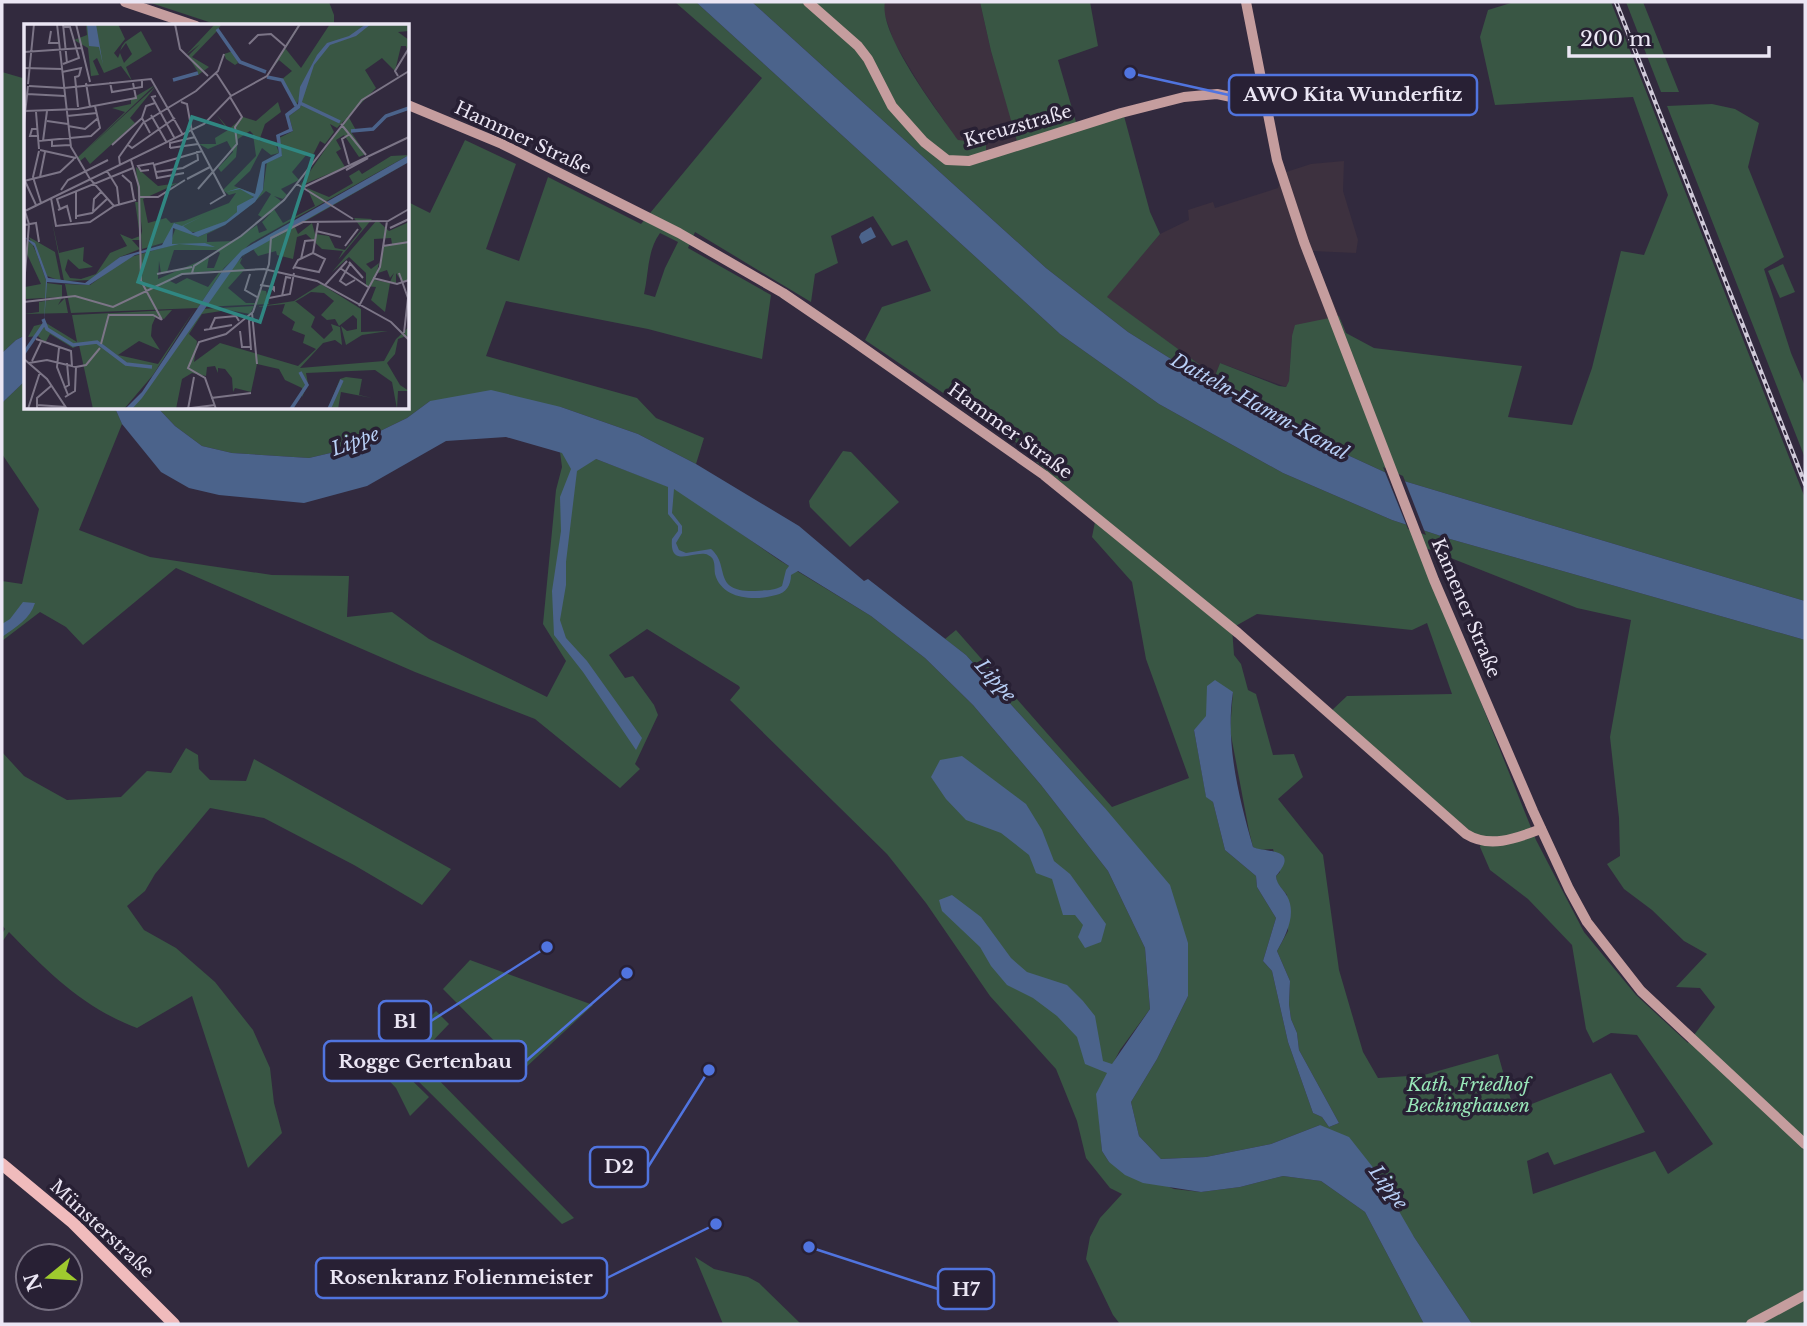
<svg xmlns="http://www.w3.org/2000/svg" width="1807" height="1326" viewBox="0 0 1807 1326" font-family="'Libre Baskerville',serif">
<style>
.commercial{fill:#3d313f}
.green{fill:#395644;fill-rule:evenodd}
.water{fill:#4b638b;fill-rule:evenodd}
.pier{fill:#322a3e}
.lines{fill:none;stroke-linecap:round;stroke-linejoin:round}
.secondary{stroke:#c59d9e;stroke-width:10}
.primary{stroke:#f0bbbc;stroke-width:12}
.rail-casing{stroke:#d0cad9;stroke-width:4.5}
.rail{stroke:#282034;stroke-width:2;stroke-dasharray:5;stroke-linecap:butt}
.labels{text-anchor:middle;stroke-width:7;stroke-linejoin:round;paint-order:stroke}
.street-label{font-size:18px;fill:#ebe6f4;stroke:#282034}
.park-label{font-size:18px;font-style:italic;fill:#98e6b8;stroke:#282034}
.water-label{font-size:19px;font-style:italic;fill:#b8cff6;stroke:#282034}
.inset-river{fill:none;stroke:#4b638b;stroke-width:3.5}
.inset-road{fill:none;stroke:#7c7587;stroke-width:2}
.view{fill:#308782;fill-opacity:0.15;stroke:#308782;stroke-width:3.5}
.inset-edge{fill:none;stroke:#ebe6f4;stroke-width:3.5}
.leader{fill:none;stroke:#5074df;stroke-width:2.5}
.callout-dot{fill:#5074df;stroke:#282034;stroke-width:2.5}
.callout{fill:#282034;stroke:#5074df;stroke-width:2.5}
.callout-label{font-size:19px;text-anchor:middle;font-weight:bold;fill:#ebe6f4}
</style>
<rect width="100%" height="100%" fill="#322a3e"/>
<!-- commercial -->
<g class="commercial">
<polygon points="885,2 980,2 991,51 1020,148 986,152 986,143 958,141 921,87 894,42 883,10"/>
<polygon points="1344,161 1343,191 1358,240 1356,253 1312,251 1339,316 1292,336 1289,382 1286,387 1220,363 1215,376 1106,297 1160,234 1189,220 1188,210 1213,202 1215,208 1278,188 1283,173 1311,164"/>
</g>
<!-- green -->
<g class="green">
<polygon points="148,2 329,2 334,15 334,26 221,26"/>
<path d="M675 2H696L1060 334 1159 404 1283 473 1392 520 1450 539 1805 640V1324H1472L1414 1237 1320 1125 1271 1144 1206 1157 1161 1159 1139 1136 1131 1102 1157 1059 1188 996 1104 807 966 655 945 639 956 630 1112 807 1189 778 1146 659 1132 582 1092 537 1097 512 1036 462 1039 458 865 340 882 307 931 291 907 240 892 246 873 216 831 236 838 263 815 274 811 302 695 232 688 248 771 295 762 359 648 329 506 301 486 356 637 398 656 418 704 438 696 464 638 434 561 407 430 401 407 418 339 451 309 458 232 453 202 446 175 426 158 408H408V202L430 213 465 140 516 164 486 249 519 261 548 177 641 224 762 78ZM660 233 678 242 665 268 655 297 644 294C649 272 647 251 660 233ZM1418 545 1577 608 1631 620 1610 737 1619 818 1620 856 1607 864 1624 889 1652 910 1684 941 1707 954 1676 987 1700 988 1715 1007 1688 1043 1636 995 1584 932 1536 840ZM1257 614 1412 630 1427 623 1452 694 1347 696 1329 713 1481 840 1480 847 1490 870 1528 899 1572 945 1586 1029 1593 1043 1611 1033 1637 1035 1713 1144 1668 1174 1655 1151 1533 1194 1527 1161 1548 1152 1554 1165 1645 1132 1611 1073 1514 1111 1498 1054 1424 1075 1378 1078 1363 1052 1339 970 1323 855 1278 799 1303 777 1294 754 1273 755 1256 694 1248 690 1241 664 1234 655 1232 628ZM1233 692 1230 730 1249 831 1253 847 1259 850 1273 849 1280 872 1276 876 1277 883 1287 895 1288 931 1277 951 1290 981 1289 1004 1291 1019 1297 1033 1299 1050 1339 1123 1329 1127 1322 1117 1313 1113 1288 1042 1272 971 1263 961 1276 918 1257 887 1256 876 1225 850 1213 802 1206 796 1194 730Z"/>
<path d="M752 2H885C878 34 939 113 958 140L986 143V152L1019 148 991 51 980 2H1090L1098 46 1058 60 1078 129 1124 116 1150 212 1160 234 1107 297 1215 376 1220 363 1279 386 1286 387 1289 381 1292 336 1295 325 1339 316 1346 333 1374 348 1522 366 1508 417 1572 425 1592 368 1621 251 1644 255 1668 195 1633 97 1495 105 1480 37 1488 10 1514 2H1611L1805 498V601L1404 481 1291 429 1211 384 1128 332 1046 268Z"/>
<polygon points="1626,2 1643,2 1679,92 1661,92"/>
<polygon points="2,72 26,79 26,335 16,340 2,353"/>
<polygon points="1712,104 1735,109 1759,123 1748,167 1784,257 1764,269 1791,353 1805,386 1805,458 1667,106"/>
<polygon points="1783,264 1795,292 1780,298 1768,271"/>
<polygon points="26,380 26,408 115,408 122,424 79,530 150,557 272,575 349,576 347,617 392,612 429,639 547,697 566,661 543,624 556,490 562,467 560,452 596,459 680,491 779,560 871,616 925,658 973,705 1041,785 1108,871 1145,948 1150,1009 1120,1050 1097,1094 1102,1151 1109,1162 1174,1189 1201,1192 1240,1187 1283,1176 1321,1181 1365,1212 1424,1324 1120,1324 1113,1315 1086,1259 1090,1237 1100,1218 1122,1194 1110,1188 1086,1158 1077,1121 1056,1069 990,996 926,903 887,854 730,700 740,688 739,686 647,629 609,655 625,678 633,676 654,705 658,715 635,764 640,769 620,788 535,719 415,672 176,568 83,645 66,627 40,612 2,641 2,581 22,584 39,509 2,454 2,403"/>
<polygon points="843,451 851,452 899,502 850,547 810,507 809,501"/>
<path d="M186 748 198 755 199 769 210 780 246 781 254 759 451 869 422 905 354 865 264 818 210 808 155 874 145 891 127 906 144 930 176 948 215 982 253 1030 270 1068 274 1103 282 1133 248 1168 192 996 137 1028C82 1007 49 973 9 932L2 942V934L5 929 2 925V752L24 776 67 800 121 797 147 771 171 773Z"/>
<polygon points="470,960 593,1005 523,1070 443,989"/>
<polygon points="436,1011 449,1024 427,1047 414,1034"/>
<polygon points="386,1058 393,1062 429,1097 410,1116 396,1088 376,1067"/>
<polygon points="421,1063 425,1066 574,1218 562,1224 411,1074"/>
<polygon points="695,1257 714,1269 748,1277 759,1283 801,1324 723,1324"/>
</g>
<!-- water -->
<g class="water">
<polygon points="696,2 752,2 1046,268 1128,332 1211,384 1291,429 1404,481 1805,601 1805,640 1450,539 1392,520 1283,473 1159,404 1060,334"/>
<polygon points="871,227 876,237 862,244 859,237 861,233"/>
<polygon points="26,335 26,380 2,403 2,353 16,340"/>
<path d="M491 390 561 407 638 434 696 464 799 526 864 581 868 579 966 655 1104 807 1170 885 1188 943V996L1157 1059 1131 1102 1139 1136 1161 1159 1206 1157 1271 1144 1320 1125 1349 1137 1375 1170 1414 1237 1472 1324H1424L1365 1212 1321 1181 1283 1176 1240 1187 1201 1192 1143 1183 1125 1175 1109 1162 1102 1151 1096 1094 1107 1073 1085 1064 1077 1037 1057 1016 1033 998 1007 985 991 966 980 947 942 911 939 900 952 895 981 917 1011 958 1027 972 1067 985 1083 1001 1095 1016 1103 1061 1112 1064 1150 1009 1145 948 1108 871 1041 785 973 705 925 658 871 616 798 571 791 575C791 585 786 593 776 595 755 601 722 600 715 574 714 567 716 558 708 555 696 549 669 570 672 539L678 531V526L668 514V487L596 459 577 471 566 562V585L560 620 566 638 587 661 642 738 636 750 583 672 554 635 552 591 561 531 560 497 571 469 562 453 506 437 446 441 367 486 304 503 219 495 189 488 161 472 122 424 115 408H158L175 426 202 446 232 453 309 458 339 451 407 418 430 401ZM674 489 789 566 786 570 782 586C774 591 765 590 755 591 711 592 731 566 711 549L686 553 679 550 676 543 682 533V526L672 513Z"/>
<path d="M23 602 35 603C30 619 16 627 2 637V624L10 619Z"/>
<path d="M1215 680 1233 692C1225 743 1239 798 1253 847 1265 853 1301 847 1276 876 1277 886 1283 888 1287 896 1297 914 1286 935 1277 951L1290 981 1289 1004 1291 1019 1297 1033 1299 1050 1339 1123 1329 1127 1322 1117 1313 1113 1288 1042 1272 971 1263 961 1276 918 1257 887 1256 876 1225 850 1213 802 1206 797 1194 730 1206 716 1207 686Z"/>
<polygon points="962,756 1026,804 1042,830 1054,861 1070,874 1106,924 1101,942 1085,948 1078,937 1083,925 1075,915 1063,915 1052,879 1036,873 1029,855 1001,833 966,820 946,799 931,777 940,760"/>
</g>
<!-- pier -->
<polygon class="pier" points="1383,467 1403,476 1426,535 1408,529"/>
<g class="lines">
<!-- secondary -->
<g class="secondary">
<polyline points="125,2 196,26"/>
<polyline points="808,2 858,46 868,59 892,106 924,142 947,160 969,161 1121,113 1184,97 1217,94 1265,104"/>
<polyline points="1246,2 1277,160 1304,242 1434,580 1533,811 1569,889 1587,922 1641,991 1805,1144"/>
<path d="M408 105 502 144 679 233 783 293 849 338 1044 475 1238 633 1466 834C1490 849 1517 838 1541 829"/>
<polyline points="1751,1324 1805,1295"/>
</g>
<!-- primary -->
<polyline class="primary" points="2,1164 73,1223 174,1324"/>
<defs>
<polyline id="rail" points="1616,2 1805,484"/>
</defs>
<!-- rail casing -->
<use href="#rail" class="rail-casing"/>
<!-- rail -->
<use href="#rail" class="rail"/>
</g>
<g class="labels">
<!-- street labels -->
<g class="street-label">
<text transform="translate(1018 126) rotate(-16)" y="6">Kreuzstraße</text>
<text transform="translate(523 138) rotate(25)" y="6">Hammer Straße</text>
<text transform="translate(1010 431) rotate(36)" y="6">Hammer Straße</text>
<text transform="translate(1466 608) rotate(67)" y="6">Kamener Straße</text>
<text transform="translate(102 1229) rotate(43)" y="6">Münsterstraße</text>
</g>
<!-- park labels -->
<g class="park-label">
<text x="1468" y="1091">Kath. Friedhof<tspan x="1468" dy="21">Beckinghausen</tspan></text>
</g>
<!-- water labels -->
<g class="water-label">
<text transform="translate(1260 406) rotate(29)" y="7">Datteln-Hamm-Kanal</text>
<text transform="translate(355 441) rotate(-20)" y="7">Lippe</text>
<text transform="translate(996 680) rotate(48)" y="7">Lippe</text>
<text transform="translate(1389 1187) rotate(53)" y="7">Lippe</text>
</g>
</g>
<!-- overview -->
<g transform="translate(24 24)">
<rect width="385" height="385" fill="#322a3e"/>
<path d="M62 0H94L101 15 90 29 94 34 96 29 100 39 108 30 102 19 96 27 98 22 101 18 117 7 128 27 102 43 108 57 97 42 80 49 73 34 69 37 75 51 67 52 64 24 50 16 63 11ZM191 0H198L194 5 210 27 214 39 211 41 202 35 200 30 209 27 193 7 168 33 185 43 174 51 150 55 174 48 164 32 176 20 162 31ZM275 0H277L262 24H261L277 44 306 0H384L385 7 374 8 385 16V34L382 22H377L371 47 358 34 341 46 352 64 313 104 306 100 310 108 301 120 296 117 288 133 283 130 268 148 275 156 257 165 263 171 259 175 250 172 257 177 250 185 259 199 291 182 283 164 305 173 329 159 325 152 335 146 338 150 367 132 385 131 227 219 200 244 174 284 47 289 41 260 66 261 103 234 145 222 152 203 174 213 203 200 183 210V218L210 217 233 201 235 209 243 206 238 198 247 189 239 194 234 191 247 170 242 167 226 182 239 166 243 138 258 132 255 114 269 107 265 92 276 84 282 59 272 82 257 56 268 47 255 36 244 50ZM150 226H193L196 229 190 244H183L185 233 134 255 135 237 137 249 143 248ZM197 246 184 263 163 254 152 260 144 256 157 250ZM131 61 59 129 132 62 106 94 111 99 66 140 61 133 56 137 53 134 101 88 88 84 107 80V75ZM254 78 257 88 241 100 235 117 251 118 255 129 247 131 238 124 226 147 210 162 231 170 224 180 202 197 177 208H163L151 199 142 218 118 225 112 143 134 162 154 159 119 175 124 199 142 194 147 199 160 197 205 179 212 169 205 171 199 166 232 132 229 110 226 107 214 115 212 133 197 148 194 144 209 128 203 117 184 125 175 120H192L191 114 204 106 192 90 205 105 219 93 232 97ZM324 92 333 108H327L342 130 335 133 320 111 312 116 317 125 312 128 321 143 276 162ZM385 138 271 203 274 210 288 199 291 210 305 212 311 224 321 226 338 205 330 194 348 195 314 236 319 227 298 225 282 210 273 213 269 235 253 231 252 227 234 232 229 225 219 232 216 239 221 245 204 264 222 279H232L235 266 242 267 245 280 178 283 204 247 226 226ZM111 178H115L118 207 116 216H108L116 225 96 233 68 256 40 257 27 193 35 229 60 223 59 237 69 243 55 245 44 235 41 246 46 254 57 255 72 250 86 229 103 222 96 210 108 215 116 212ZM353 196 365 207 385 198V256L378 258 372 249V259L366 258 370 249 366 254 363 246 354 249 360 222 368 220 367 214 350 215V236L342 240 347 245 355 239 351 256 366 259 361 288 347 276 352 263 342 262V249L325 233 308 248ZM5 213 31 228 37 257 23 252ZM4 217 10 222 23 259 38 261V273L2 275 1 263 17 260 2 228ZM297 260 337 285V308L364 307 338 311 322 321 317 302 323 307 333 305V295L329 291 315 302 311 295 303 296 297 291 310 277 300 269 287 268 279 273 272 277H271L291 293 287 303 300 315 309 306 307 300 316 303 318 321 311 316 299 319 276 344 360 337 372 315 385 303V311L374 315 371 330 363 339 376 361 385 367H374L373 385 368 358 351 346 282 349 284 360 278 373V364L261 356 255 345 233 340 227 368 211 364 209 368 208 354 201 345 194 344V349L191 342 183 343 182 352 168 349 158 355 152 385H108L178 285 230 282 226 290 204 286 178 290 165 310 173 317 170 338 196 319 274 342 292 325 279 319 281 311 268 306 271 298 258 289 261 280 231 283 270 277ZM38 274 34 281 41 274 44 289 0 290 15 288V278ZM171 285 129 351 100 385H69L55 321 49 324 26 310 21 319 14 312 4 313 10 302 22 299 53 318 48 291 148 286 140 295 132 292 128 301 127 312 136 326 115 317 94 331 134 340ZM322 353 338 355 335 371 348 374 317 368 314 385H304L316 355Z" fill="#395644" fill-rule="evenodd"/>
<path d="M63 0H72L79 41 75 23 65 22ZM342 0H347L332 12 306 21 290 41 276 84 265 92 269 107 256 112 258 132 241 140 239 166 231 178 201 201 174 213 149 204 148 220 181 219 191 223 155 220 111 231 65 261 23 258 20 300 22 256 10 222 0 213 11 219 24 254 61 259 96 233 138 221 150 199 158 202 179 192 159 202 169 209 202 197 213 188V182L230 173 216 165 202 168 215 164 231 170 238 138 255 129 252 111 265 105 261 90 274 80 276 63 293 31 303 19 325 12ZM385 131V138L218 232 118 374 108 385H101L118 368 199 246 218 226Z" fill="#4b638b"/>
<path class="inset-river" d="M193 5 216 38 242 48M243 53 258 56 272 82M149 56 174 49M276 79 316 98M327 107 349 105 362 92 385 84M19 295 23 305 49 321 73 318 102 340 128 343M0 329 20 300M267 385 283 361 276 348M305 385 318 356"/>
<path class="inset-road" d="M33 0 47 123 66 155 90 182M39 0 43 39M52 0 66 58M151 0 156 25 184 52M27 7 25 19H35M225 20 234 11 247 10 262 23M0 28 58 24M39 40 55 34 46 3H39M0 44 38 45M38 48 57 44 55 52M192 49 207 72M374 52 371 47 385 24M86 58 88 68 118 63V56M62 59 66 83M4 60 10 0M5 62 40 64 127 55 159 111M3 70 41 72M132 72 128 73 151 115M157 78 163 80 168 108 201 171 186 180M54 83 51 53 55 52M1 87 54 85 112 74 109 59M12 88 15 125M127 91 143 119M43 92 73 89M118 94 122 82 131 79M23 97 44 100M0 99 4 62M317 100 342 131M44 102 61 105 74 94M13 105H8L6 112H15M28 116V122L46 121M14 117 67 112 76 104 71 82M19 117 23 87M88 121 118 94 126 109M104 121 108 124 151 94M146 124V119L171 113M146 124 174 120M16 126 52 134M15 127 9 153 17 179M107 136 115 163 117 257 138 296M325 140 318 115 326 110M96 141 95 133 119 99 172 67 194 47 200 30M125 146 117 147 114 142 130 139M322 146 344 134M83 147 93 163 95 180M132 148 159 144 174 136 173 127M160 149 133 154 130 141 178 127M98 151 107 159 110 176M16 153 21 128M163 155 186 143M0 157 36 148 50 135M1 157 12 181M273 160 329 195M280 163 385 113M174 165 213 120 211 103 218 93 206 73M37 166 44 156 84 136M52 167V195M116 173H134L161 156M27 174 32 202 66 198 90 182 112 176M36 185 33 175 109 144M34 186 43 182 47 198M1 187 180 100 207 72 243 52 276 0M69 187 70 175 77 168M53 192 68 189 84 174M0 201 12 199 15 218M366 204 385 195M292 207 317 213M321 222 334 205M359 222 385 218M289 229 294 199M277 235 281 217 291 216M325 238 339 254M326 240 316 257 322 261 331 256M270 243 295 248 301 235 289 229M316 244 344 263M269 245 274 236 289 229M168 249 170 242 217 212 260 176 338 76 385 47M375 249 384 274 380 309M133 250 168 243M226 250 221 266 233 273M349 254 373 260 385 256M0 261 5 200 0 184M236 261 250 263V266L246 262M301 261 323 237M258 272 262 253 267 254M245 274 266 270 270 249M0 278 51 272 89 283 158 250 240 245 293 257 367 298 385 316M335 282 356 243 363 197M228 289 233 340M84 291H129L138 296M186 305 191 294 212 292 215 297M180 306 208 301M216 307 218 323H227M12 315 47 327 48 342M77 320 85 290M35 324 33 343 44 371M227 326 225 297 229 294M0 335 23 355 43 385M8 337 17 318M5 339 23 336 52 343M52 343 62 341 76 324M40 364 45 361 43 339M41 373 51 367 52 343M187 374 227 369M13 381 42 383M4 385 16 348M13 385V374L27 362M159 385 191 381M164 385 170 353M192 385 181 354 164 344 175 318 202 310 229 288 245 240 247 214 279 198 364 197 385 185"/>
<path class="view" d="M168 93 289 132 236 298 114 258Z"/>
<rect width="385" height="385" class="inset-edge"/>
</g>
<!-- callouts -->
<path class="leader" d="M1130 73L1229 95M547 947L431 1021M627 973L526 1061M709 1070L648 1167M716 1224L607 1278M809 1247L938 1289"/>
<g class="callout-dot">
<circle cx="1130" cy="73" r="7"/>
<circle cx="547" cy="947" r="7"/>
<circle cx="627" cy="973" r="7"/>
<circle cx="709" cy="1070" r="7"/>
<circle cx="716" cy="1224" r="7"/>
<circle cx="809" cy="1247" r="7"/>
</g>
<g class="callout">
<rect x="1229" y="75" width="248" height="40" rx="7"/>
<rect x="379" y="1001" width="52" height="40" rx="7"/>
<rect x="324" y="1041" width="202" height="40" rx="7"/>
<rect x="590" y="1147" width="58" height="40" rx="7"/>
<rect x="316" y="1258" width="291" height="40" rx="7"/>
<rect x="938" y="1269" width="56" height="40" rx="7"/>
</g>
<g class="callout-label">
<text x="1353" y="101">AWO Kita Wunderfitz</text>
<text x="405" y="1028">B1</text>
<text x="425" y="1068">Rogge Gertenbau</text>
<text x="619" y="1173">D2</text>
<text x="461" y="1284">Rosenkranz Folienmeister</text>
<text x="966" y="1296">H7</text>
</g>
<!-- border -->
<rect width="1807" height="1326" fill="none" stroke="#ebe6f4" stroke-width="7"/>
<!-- north arrow -->
<g transform="translate(49 1277) rotate(252)"><circle r="33" fill="#282034" stroke="#766f81" stroke-width="2"/>
<path d="M0-5L12 26L0 18L-12 26Z" fill="#9fca2e"/>
<text y="-10" font-size="19" font-weight="bold" text-anchor="middle" fill="#ebe6f4">N</text>
</g>
<!-- scale -->
<path d="M1569 46v10h200v-10" fill="none" stroke="#ebe6f4" stroke-width="3.5"/>
<text x="1580" y="46" font-size="21" fill="#ebe6f4" stroke="#282034" stroke-width="5" paint-order="stroke">200 m</text>
</svg>
